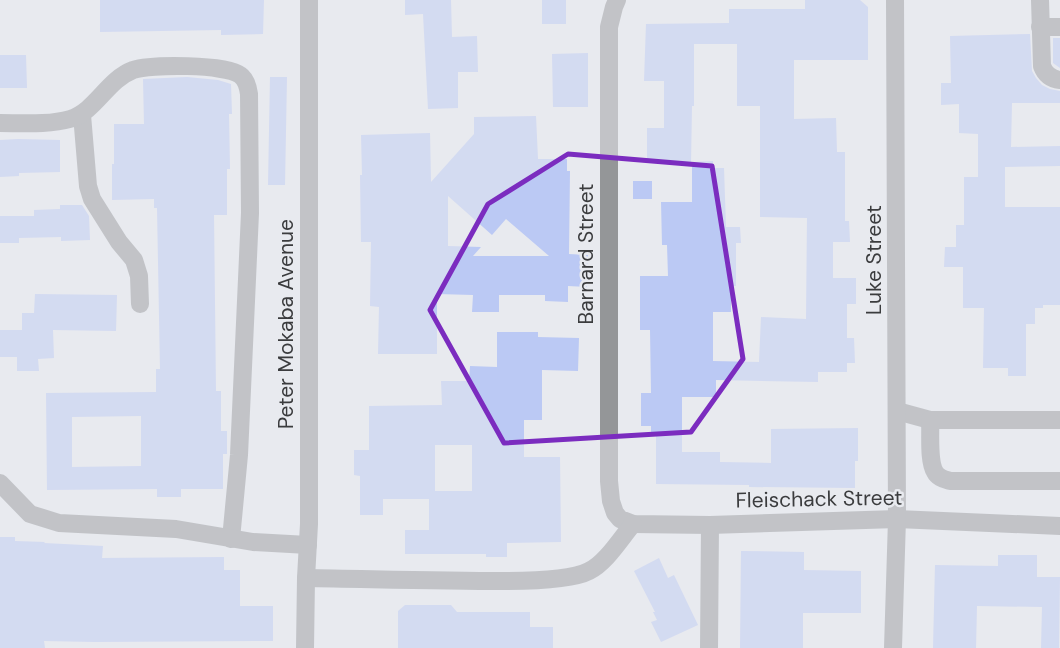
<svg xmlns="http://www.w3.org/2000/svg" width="1060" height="648" viewBox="0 0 1060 648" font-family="'DM Sans',sans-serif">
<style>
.building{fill:#bbc9f4;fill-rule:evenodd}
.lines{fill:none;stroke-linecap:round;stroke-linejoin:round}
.minor{stroke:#949698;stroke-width:18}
.marked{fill:none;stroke:#7b2cbf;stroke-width:5;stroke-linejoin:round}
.labels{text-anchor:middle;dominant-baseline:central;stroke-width:5;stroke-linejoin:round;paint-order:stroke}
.street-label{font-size:21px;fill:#3b3c3e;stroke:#e8eaef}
</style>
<rect width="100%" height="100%" fill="#e8eaef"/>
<g class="building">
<path d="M100 0H264L263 34 221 35V30L100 32Z"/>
<path d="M405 0H451L452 37 477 36 478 72H458V108L428 109 423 14 405 15Z"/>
<rect x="542" y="0" width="24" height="24"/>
<path d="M805 0H860L868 7V60H794V119L836 118 837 152H845V221H849L850 242H833V278H856V304H847V338H854L855 363H847V372H818V382L716 380V397H682V452H720V462L771 463V429L858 428V461H855V488L749 487V485L656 484V436H651V426H641V393H651L650 330H640V276H668L667 245H662L661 202H692V162L713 161V168H724L726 227H740L741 243H736V286H731V312H713V361L759 362 761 317 806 319 807 218 760 217V106H737V44H694V106H692L691 163H647V128H664V81H644L646 24 729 23V9H805Z"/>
<path d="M1030 34 1032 71 1036 78 1042 85 1050 89 1060 91V103H1012L1011 147 1060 146V166L1005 167V207H1060V305H1043V308H1035V324H1026V376H1008V368H983L984 308H963V267H944L945 247H956V225H964V177H978V134L959 133V104L941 105V83H951L950 36Z"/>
<path d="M1053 38H1060V68L1053 63Z"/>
<path d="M588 53V107H553L552 54Z"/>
<path d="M0 55H26L27 88H0Z"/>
<path d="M187 77 218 80 231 84 232 114H229L230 169H227V215H214L216 391H221V431H227V454H223V489H181V497H157V489L47 490 46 393 156 392V369H160L157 208H154V199L112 200V164H114V124H144L143 79ZM141 416V466L72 467V417Z"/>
<path d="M270 77H287L285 185H268Z"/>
<path d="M536 116 538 159H567V171H570L569 254 588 255 587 287 568 286V302L545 301V295H499V312H472L473 295 437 294V354H378L379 307 370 306 371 242H361L360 175H362L361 135 430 133 431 182 474 134V117ZM448 196 492 235 506 219 549 256H473L481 247 448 246Z"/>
<path d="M18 139 60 140V172L19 173V176L0 177V140Z"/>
<rect x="633" y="181" width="19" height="18"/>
<path d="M60 205H82L89 216 90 240 61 241V237L19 238V243H0V216H34V210L60 209Z"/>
<path d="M35 294 117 295 116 331 53 330 54 358 38 359 39 371H17V357H0V330H22V313H34Z"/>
<path d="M497 332H538V337L579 338 578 371 542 370V420H524V457H560L561 542 507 543V557H486V554H405V530H429V499H383V515H360V476L354 475V450H369V406L442 405 441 381H469L470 366 497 367ZM435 445H472V491H435Z"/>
<path d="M0 537H15V541L45 542 44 543 103 546 102 558 224 557V570H240V606H273V641L95 642 44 641 45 648H0Z"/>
<path d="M741 551 804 552V570L861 571V613H803V648H740Z"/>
<path d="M998 555H1037V577H1060L1059 648H1041L1042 607 977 606 976 648H933L935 565 998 566Z"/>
<path d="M659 558 668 578 674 575 698 625 661 642 651 622 657 620 653 612H655L634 571Z"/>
<path d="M405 605H451L457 612H530V627H553V648H398V611Z"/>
</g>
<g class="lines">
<g class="minor">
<path d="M617 0 614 7 609 27V481L611 501 615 513 620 519 633 524 710 525 897 519 1060 526"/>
<path d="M1040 0 1042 66C1045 74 1051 79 1060 80"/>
<path d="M1040 27H1060"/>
<path d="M82 115 88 186 92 199 119 242 134 260 139 276 140 304"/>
<path d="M0 123C21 123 50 125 70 119 96 111 107 80 133 70 150 64 226 64 240 75 246 79 248 87 249 94L250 213 239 455 231 539"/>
<path d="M897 411 930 420H1060"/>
<path d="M930 420C931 433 928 461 935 472 938 478 944 479 950 481H1060"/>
<path d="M0 483 30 514 59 523 176 529 253 542 308 545"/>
<path d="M306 578C372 579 438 581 504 581 525 581 572 580 589 571 606 563 621 538 633 524"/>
<path d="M305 648 306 578 309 524V0"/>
<path d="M709 648 710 525"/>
<path d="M893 648 897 519 895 0"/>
</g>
</g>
<path d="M0 0H1060V648H0ZM568 154 712 166 743 359 691 432 504 443 430 310 488 204Z" fill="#e8eaef" fill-opacity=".55" fill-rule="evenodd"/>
<path class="marked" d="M568 154 712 166 743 359 691 432 504 443 430 310 488 204Z"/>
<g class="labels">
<g class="street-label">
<text transform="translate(586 254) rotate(-90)">Barnard Street</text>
<text transform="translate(874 260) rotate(-90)">Luke Street</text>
<text transform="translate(286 324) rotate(-90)">Peter Mokaba Avenue</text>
<text transform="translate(819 499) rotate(-1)">Fleischack Street</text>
</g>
</g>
</svg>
